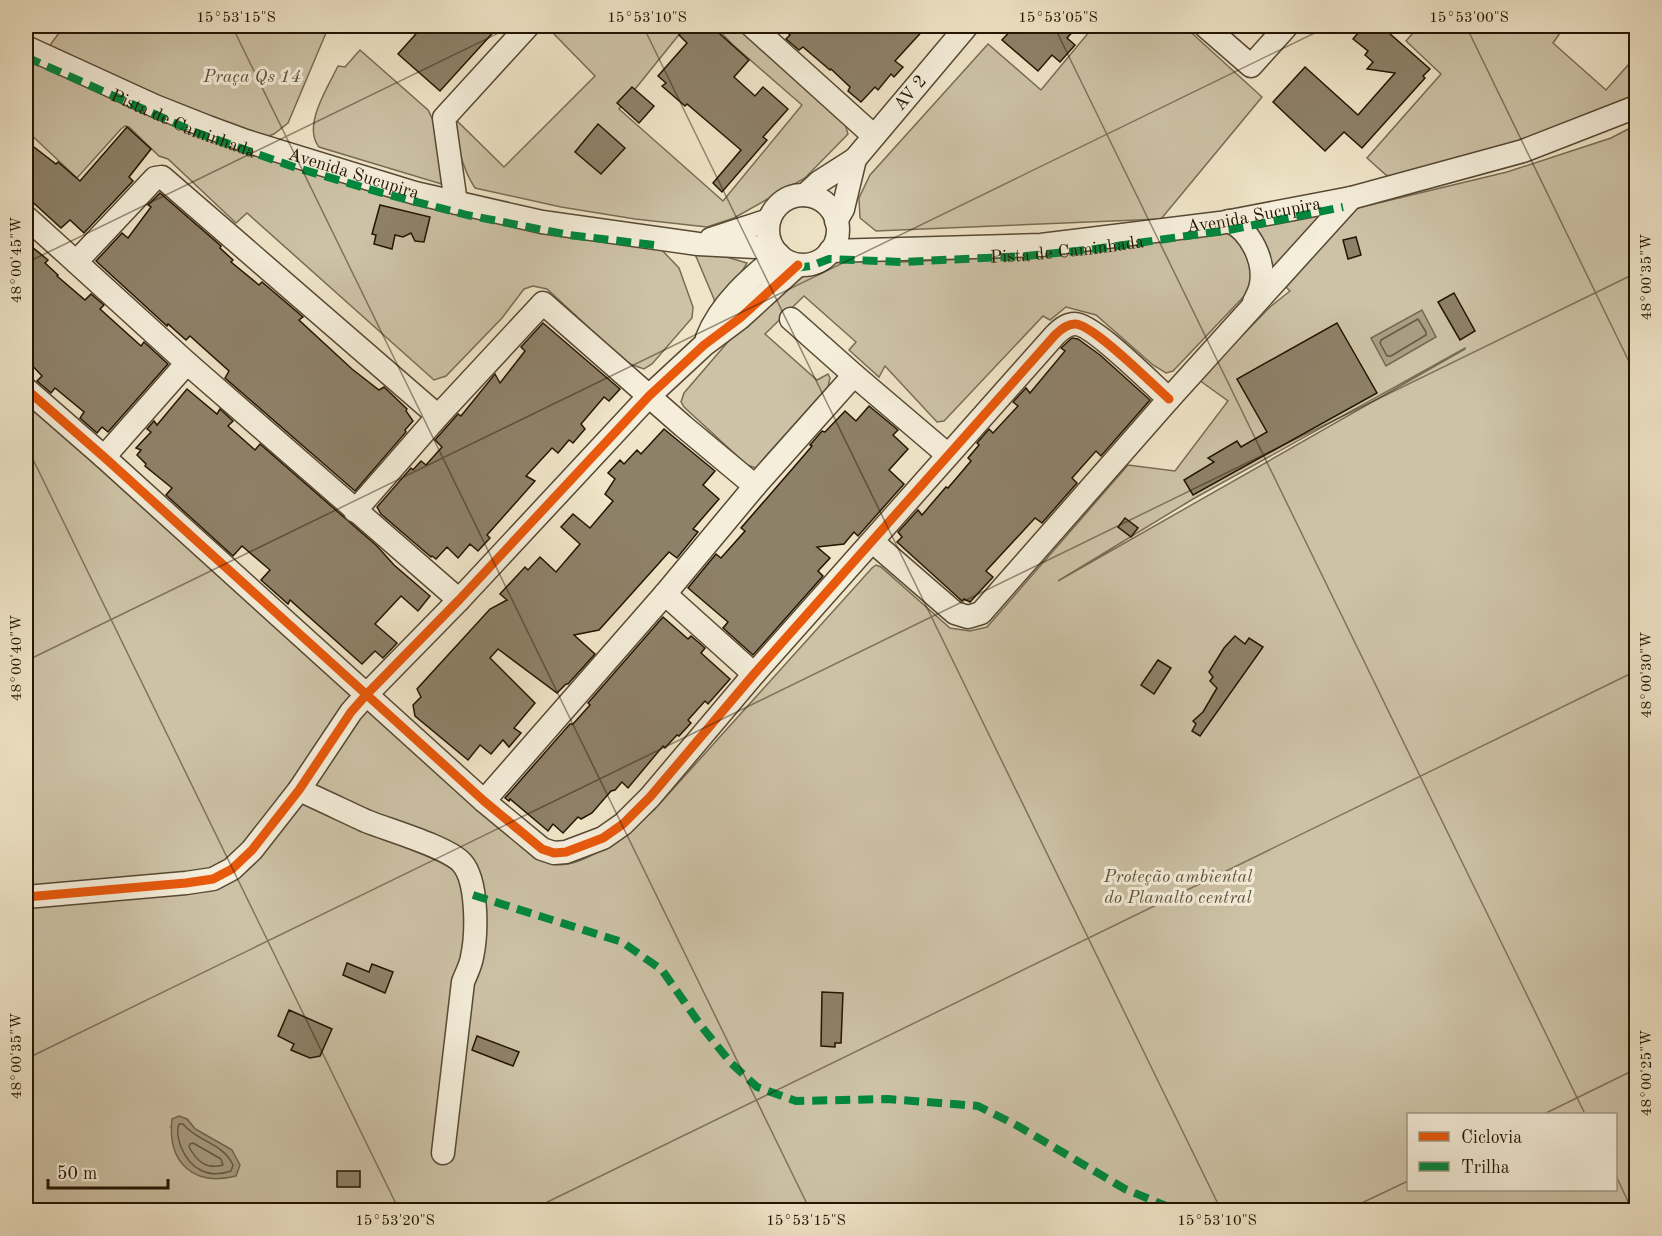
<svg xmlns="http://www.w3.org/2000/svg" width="1662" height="1236" viewBox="0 0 1662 1236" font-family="'Old Standard TT',serif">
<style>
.green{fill:#cdc2a6;stroke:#786c54;stroke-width:1.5;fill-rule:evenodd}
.water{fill:#aa9e85;stroke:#746751;stroke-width:1.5}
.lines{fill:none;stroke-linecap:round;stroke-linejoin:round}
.shore{stroke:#665a44;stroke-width:1.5}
.building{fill:#8e8169;stroke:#231502;stroke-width:1.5}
.minor-casing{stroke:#564934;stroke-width:25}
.minor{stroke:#f5eedb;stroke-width:22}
.quiet{stroke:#00873e;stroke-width:8;stroke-dasharray:15 8;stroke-linecap:butt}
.cycleway-casing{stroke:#f5eedb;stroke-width:13}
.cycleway{stroke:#e8590c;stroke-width:9}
.ticks{fill:none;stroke:#231502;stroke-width:1.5;stroke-opacity:0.45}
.labels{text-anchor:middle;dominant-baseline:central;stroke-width:6;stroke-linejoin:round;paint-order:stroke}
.park-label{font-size:18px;font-style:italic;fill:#5e523b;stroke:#f5eedb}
.street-label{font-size:18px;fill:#231502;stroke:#f5eedb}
.neatline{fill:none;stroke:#231502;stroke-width:2}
.ticks-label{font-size:15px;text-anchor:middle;fill:#231502}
</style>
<rect width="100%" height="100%" fill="#f0e5c8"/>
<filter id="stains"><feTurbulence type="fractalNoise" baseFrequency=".00333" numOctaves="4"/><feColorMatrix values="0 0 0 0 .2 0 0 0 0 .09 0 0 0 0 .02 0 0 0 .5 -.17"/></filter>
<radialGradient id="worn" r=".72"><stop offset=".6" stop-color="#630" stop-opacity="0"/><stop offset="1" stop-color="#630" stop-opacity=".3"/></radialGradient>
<g class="green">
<path d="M64 26H325L326 33 288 123 274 134 265 137 142 90 48 48Z"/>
<path d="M552 26H686L619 109 723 201 802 105 732 44 715 26H736L845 124 848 134 805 178 734 218 707 227 635 219 561 207 475 188C461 167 457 142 453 117L504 167 595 76 552 32Z"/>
<path d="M1094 26H1184L1262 97 1161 219 876 231 860 218 859 198 870 175 988 44 1041 90Z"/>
<path d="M1419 26H1565L1553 43 1606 90 1636 56V102L1402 180 1386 175 1367 158 1441 74 1406 41Z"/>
<path d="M360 50 428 110 434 122 448 186 319 147C302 126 328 87 338 66L345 67Z"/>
<path d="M26 51 256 150 658 246 679 268 693 307 692 318 652 364 644 369 627 363 547 289 533 286 524 289 502 318 446 376 434 380 247 213 236 223 168 159 159 156 129 127 125 126 121 129 77 178 26 130Z"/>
<path d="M1636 125V1210H26V402L372 715 529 852C535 855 542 861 549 863 579 874 633 829 654 810L872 568 876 565 881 567 950 628 970 631 987 627 1128 465 1175 471 1228 401 1199 380 1270 307 1290 291 1286 287 1353 209 1507 172 1611 138ZM1465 348V349L1058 581 1193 499ZM1408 1114H1616V1190H1408ZM187 1119 195 1129 232 1150 171 1127Z"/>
<path d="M1335 211 1268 278 1243 228Z"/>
<path d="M1223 231 1243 241 1255 277 1248 292 1173 371 1166 373 1153 365 1096 315 1066 307 1050 320 1043 316 944 421 937 422 885 366 879 377 849 350 856 342 804 296 765 334 817 380 828 374 830 378 828 387 756 468 747 465 684 407 681 402 684 393 739 329 798 271 829 259 902 262 1003 257Z"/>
<path d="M692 247 747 263 716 315 714 299Z"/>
</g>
<g class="water">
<path d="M1422 310 1436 337 1386 366 1371 338Z"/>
<path d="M179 1116 187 1119 195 1129 232 1150 240 1165 236 1176C193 1187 167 1162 172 1119Z"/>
</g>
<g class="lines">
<g class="shore">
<path d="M1418 319 1426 332V335L1391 356H1387L1380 343 1381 340Z"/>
<path d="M179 1124H183C199 1143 222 1142 233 1165L231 1171C208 1179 190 1169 181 1147 178 1139 176 1131 179 1124Z"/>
<path d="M193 1143 221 1159 223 1165C206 1170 197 1161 189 1147L190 1144Z"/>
</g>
</g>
<g class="building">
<path d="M423 26H499L440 91 398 54Z"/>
<path d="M687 26H711L749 60 734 77 755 96 763 87 788 109 763 137 767 140 722 192 713 183 741 150 687 104 685 106 662 86 666 83 658 76 687 43 679 35Z"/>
<path d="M780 26H927L895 61 903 67 894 77 891 74 878 90 875 87 861 102 848 91 850 87 831 69 830 70 803 47 799 50 786 39 790 35Z"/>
<path d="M1015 26H1078L1067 38 1075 45 1060 62 1052 55 1038 71 1002 40Z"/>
<path d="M1359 26H1381L1430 69 1423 76 1425 78 1362 148 1344 132 1325 151 1273 102 1305 67 1358 115 1395 73 1367 69 1373 62 1365 55 1368 51 1353 39 1359 32Z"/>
<path d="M632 87 654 106 639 123 617 103Z"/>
<path d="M598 124 625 148 601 174 575 152Z"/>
<path d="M127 127 151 149 129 177 133 181 84 233 70 220 61 228 26 196V141L56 164 58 162 80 181Z"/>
<path d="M160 193 221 246 220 248 233 260 231 262 259 285 262 282 303 317 299 320 352 369 379 390 384 387 407 409 406 411 413 421 405 430 406 432 355 491 225 378 229 371 190 336 186 340 168 324 167 326 96 261 122 233 128 238 151 207 148 205Z"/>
<path d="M380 205 430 217 424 242 415 241 411 233 403 237 395 235 392 249 374 244 376 235 372 234Z"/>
<path d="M1356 237 1361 255 1348 259 1343 240Z"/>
<path d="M26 242 48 260 45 263 58 275 57 276 85 300 91 294 104 305 100 309 141 346 144 342 168 364 108 432 102 427 97 433 80 418 84 412 55 388 51 393 37 381 42 376 26 359Z"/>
<path d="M1454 293 1475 331 1460 340 1438 302Z"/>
<path d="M543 323 620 389 609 401 604 397 581 424 585 429 573 443 569 440 558 453 552 448 526 476 535 481 487 535 490 538 478 551 470 544 458 558 447 547 436 559 432 556 431 557 381 514 377 507 411 468 413 470 421 461 426 465 442 447 435 440 458 414 461 416 495 374 500 383 525 351 521 347Z"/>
<path d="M1337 323 1377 393 1193 495 1184 480 1214 462 1208 458 1237 441 1241 447 1267 432 1237 379Z"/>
<path d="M1072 338 1078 339 1100 355 1150 400 1101 456 1096 451 1072 478 1077 483 1042 523 1035 518 986 571 993 577 970 602 964 599 962 601 897 542 902 537 898 532 918 510 922 515 946 487 948 488 971 461 968 458 979 445 977 443 989 429 993 433 1018 406 1013 402 1026 388 1030 393 1065 351 1061 348Z"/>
<path d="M187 389 217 414 220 409 233 421 228 426 255 450 260 444 377 546 394 565 430 596 418 611 401 596 375 624 397 643 383 658 375 651 362 664 290 600 288 604 261 580 270 570 242 546 233 556 166 495 172 488 145 466 146 464 137 455 141 450 136 448 151 432 147 429 154 421 157 425Z"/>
<path d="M869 406 898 430 893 435 908 449 889 470 904 484 858 536 854 532 844 544 817 547 830 558 818 571 823 576 753 655 723 628 728 622 688 588 716 554 721 558 745 531 741 528 800 460 812 446 810 445 822 431 825 432 845 411 856 421Z"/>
<path d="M664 429 715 471 703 485 719 499 693 529 698 532 677 558 669 552 599 630 574 635 595 654 568 684H566L557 693 498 649 490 658 535 703 514 728 521 733 509 747 503 740 491 754 480 745 468 760 415 716 413 705 421 697 417 689 490 609 507 600 500 594 525 567 528 570 540 557 556 572 580 544 561 527 573 514 590 528 613 501 605 494 615 479 608 473 620 460 624 464 637 450 641 454Z"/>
<path d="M1125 518 1138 528 1131 537 1118 527Z"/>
<path d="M663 617 688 639 691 636 705 648 701 653 730 679 708 704 705 701 688 720 691 723 679 736 677 735 665 748 663 746 628 788 622 782 615 790 611 791 592 813 581 819 578 817 563 833 553 824 548 831 510 799 509 801 505 798 570 724H573L590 705 588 703Z"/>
<path d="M1235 636 1245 644 1249 638 1263 647 1200 736 1192 731 1196 724 1193 721 1203 712 1217 688 1210 681 1213 677 1209 672 1224 648Z"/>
<path d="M1158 660 1171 668 1154 694 1141 685Z"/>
<path d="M347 963 369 972 372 964 393 972 385 993 343 975Z"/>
<path d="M822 992 843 993 841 1043H835V1047L821 1046Z"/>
<path d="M289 1010 332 1029 320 1056 310 1058 291 1050 294 1044 278 1036Z"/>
<path d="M477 1036 519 1052 513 1066 472 1050Z"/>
<rect x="337" y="1171" width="23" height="16"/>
</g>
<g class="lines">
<g class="minor-casing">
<g id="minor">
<path d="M752 26 874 136"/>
<path d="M1205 26 1251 66 1287 26"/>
<path id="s1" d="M26 47 155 106 208 127 246 141 415 193 542 222 698 244 773 248"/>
<path id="s2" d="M805 195 819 182 855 159 967 26"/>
<circle cx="803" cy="230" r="35"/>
<path d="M456 203 444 118 528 26"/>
<path d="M26 217 76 262 155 178 162 177 438 416 543 303 683 426 755 486"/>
<path d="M836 221 843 209 855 159"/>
<path d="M1229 221C1251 231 1265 261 1261 284 1260 291 1257 296 1254 302"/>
<path d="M711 239 769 220"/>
<path id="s3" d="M830 251 1041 245 1220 223 1351 198 1523 151 1636 107"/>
<path d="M76 262 187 363 459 600"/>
<path d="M791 319 854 375 948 455"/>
<path d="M707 338C720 304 751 277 779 255"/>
<path d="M26 389 104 457 484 801 542 849 554 853 566 852 603 838 623 824 650 797 754 674 1055 335C1061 329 1067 324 1075 324 1093 324 1153 385 1169 399"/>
<path d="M104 457 187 363"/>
<path d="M355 511 438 416"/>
<path d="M873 542 955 613 968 617 981 613 1169 399 1351 198"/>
<path d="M665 594 754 674"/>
<path d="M299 790C322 800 344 811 366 821 388 830 448 847 462 863 478 881 477 934 472 957 471 965 466 974 463 982L443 1153"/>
<path d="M484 801 665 594 755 486 854 375"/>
<path d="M26 897 186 883 213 879 232 869 252 850 299 790 351 712 366 695 459 600 649 396 704 345 740 318 798 265"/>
</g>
</g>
<use href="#minor" class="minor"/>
<g class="quiet">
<path id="s4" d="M26 57 195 132 294 167 382 193 467 215 569 235 662 246"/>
<path id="s5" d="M795 268 811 266 829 259 902 262 1026 256 1095 249 1229 230 1343 207"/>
<path d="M473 895 622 942 662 970 702 1027 731 1063 757 1087 796 1101 888 1099 978 1106 1018 1126 1125 1189 1176 1210"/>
</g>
<g class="cycleway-casing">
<g id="cycleway">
<path d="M26 389 104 457 484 801 542 849 554 853 566 852 603 838 623 824 650 797 754 674 1055 335C1061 329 1067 324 1075 324 1093 324 1153 385 1169 399"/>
<path d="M26 897 186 883 213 879 232 869 252 850 299 790 351 712 366 695 459 600 649 396 704 345 740 318 798 265"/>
</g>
</g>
<use href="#cycleway" class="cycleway"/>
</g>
<path class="ticks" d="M232 26 810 1210M643 26 1221 1210M1054 26 1585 1114M1466 26 1636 376M26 263 513 26M26 445 399 1210M26 661 1329 26M26 1059 1636 273M1544 1114 1636 1069M1616 1176 1632 1210M531 1210 1636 671M1347 1210 1408 1181"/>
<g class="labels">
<g class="park-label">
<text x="252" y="77">Praça Qs 14</text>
<text x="1178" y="877">Proteção ambiental<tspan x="1178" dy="21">do Planalto central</tspan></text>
</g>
<g class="street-label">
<text stroke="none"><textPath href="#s2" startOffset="148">AV 2</textPath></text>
<text stroke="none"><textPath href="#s4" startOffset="171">Pista de Caminhada</textPath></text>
<text stroke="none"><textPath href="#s1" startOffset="352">Avenida Sucupira</textPath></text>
<text stroke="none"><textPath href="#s3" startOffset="426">Avenida Sucupira</textPath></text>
<text stroke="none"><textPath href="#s5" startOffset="274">Pista de Caminhada</textPath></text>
</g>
</g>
<rect width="1662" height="1236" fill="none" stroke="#f0e5c8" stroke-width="66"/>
<rect x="1407" y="1113" width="210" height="78" fill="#f5eedb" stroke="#a19784" stroke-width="1.5"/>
<rect x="1419" y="1132" width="30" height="9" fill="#e8590c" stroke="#a19784" stroke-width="1.5"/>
<text x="1461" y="1143" font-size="18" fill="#231502">Ciclovia</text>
<rect x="1419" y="1162" width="30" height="9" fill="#00873e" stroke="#a19784" stroke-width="1.5"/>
<text x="1461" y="1173" font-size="18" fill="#231502">Trilha</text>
<path d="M48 1179v9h120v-9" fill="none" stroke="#231502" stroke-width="3"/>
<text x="57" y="1179" font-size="18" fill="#231502" stroke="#f5eedb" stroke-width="4.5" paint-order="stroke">50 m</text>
<rect x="33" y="33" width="1596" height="1170" class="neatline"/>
<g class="ticks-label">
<text x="236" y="22">15°53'15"S</text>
<text x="647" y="22">15°53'10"S</text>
<text x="1058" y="22">15°53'05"S</text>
<text x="1469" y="22">15°53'00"S</text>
<text transform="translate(16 260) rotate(-90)" y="5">48°00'45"W</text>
<text transform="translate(1646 277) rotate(-90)" y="5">48°00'35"W</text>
<text transform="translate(16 658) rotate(-90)" y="5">48°00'40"W</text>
<text transform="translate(1646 675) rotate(-90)" y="5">48°00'30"W</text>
<text transform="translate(16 1056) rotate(-90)" y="5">48°00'35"W</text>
<text transform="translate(1646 1073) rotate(-90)" y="5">48°00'25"W</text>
<text x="395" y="1225">15°53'20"S</text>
<text x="806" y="1225">15°53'15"S</text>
<text x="1217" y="1225">15°53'10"S</text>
</g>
<rect width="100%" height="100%" filter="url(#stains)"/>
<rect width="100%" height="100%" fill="url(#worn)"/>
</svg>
